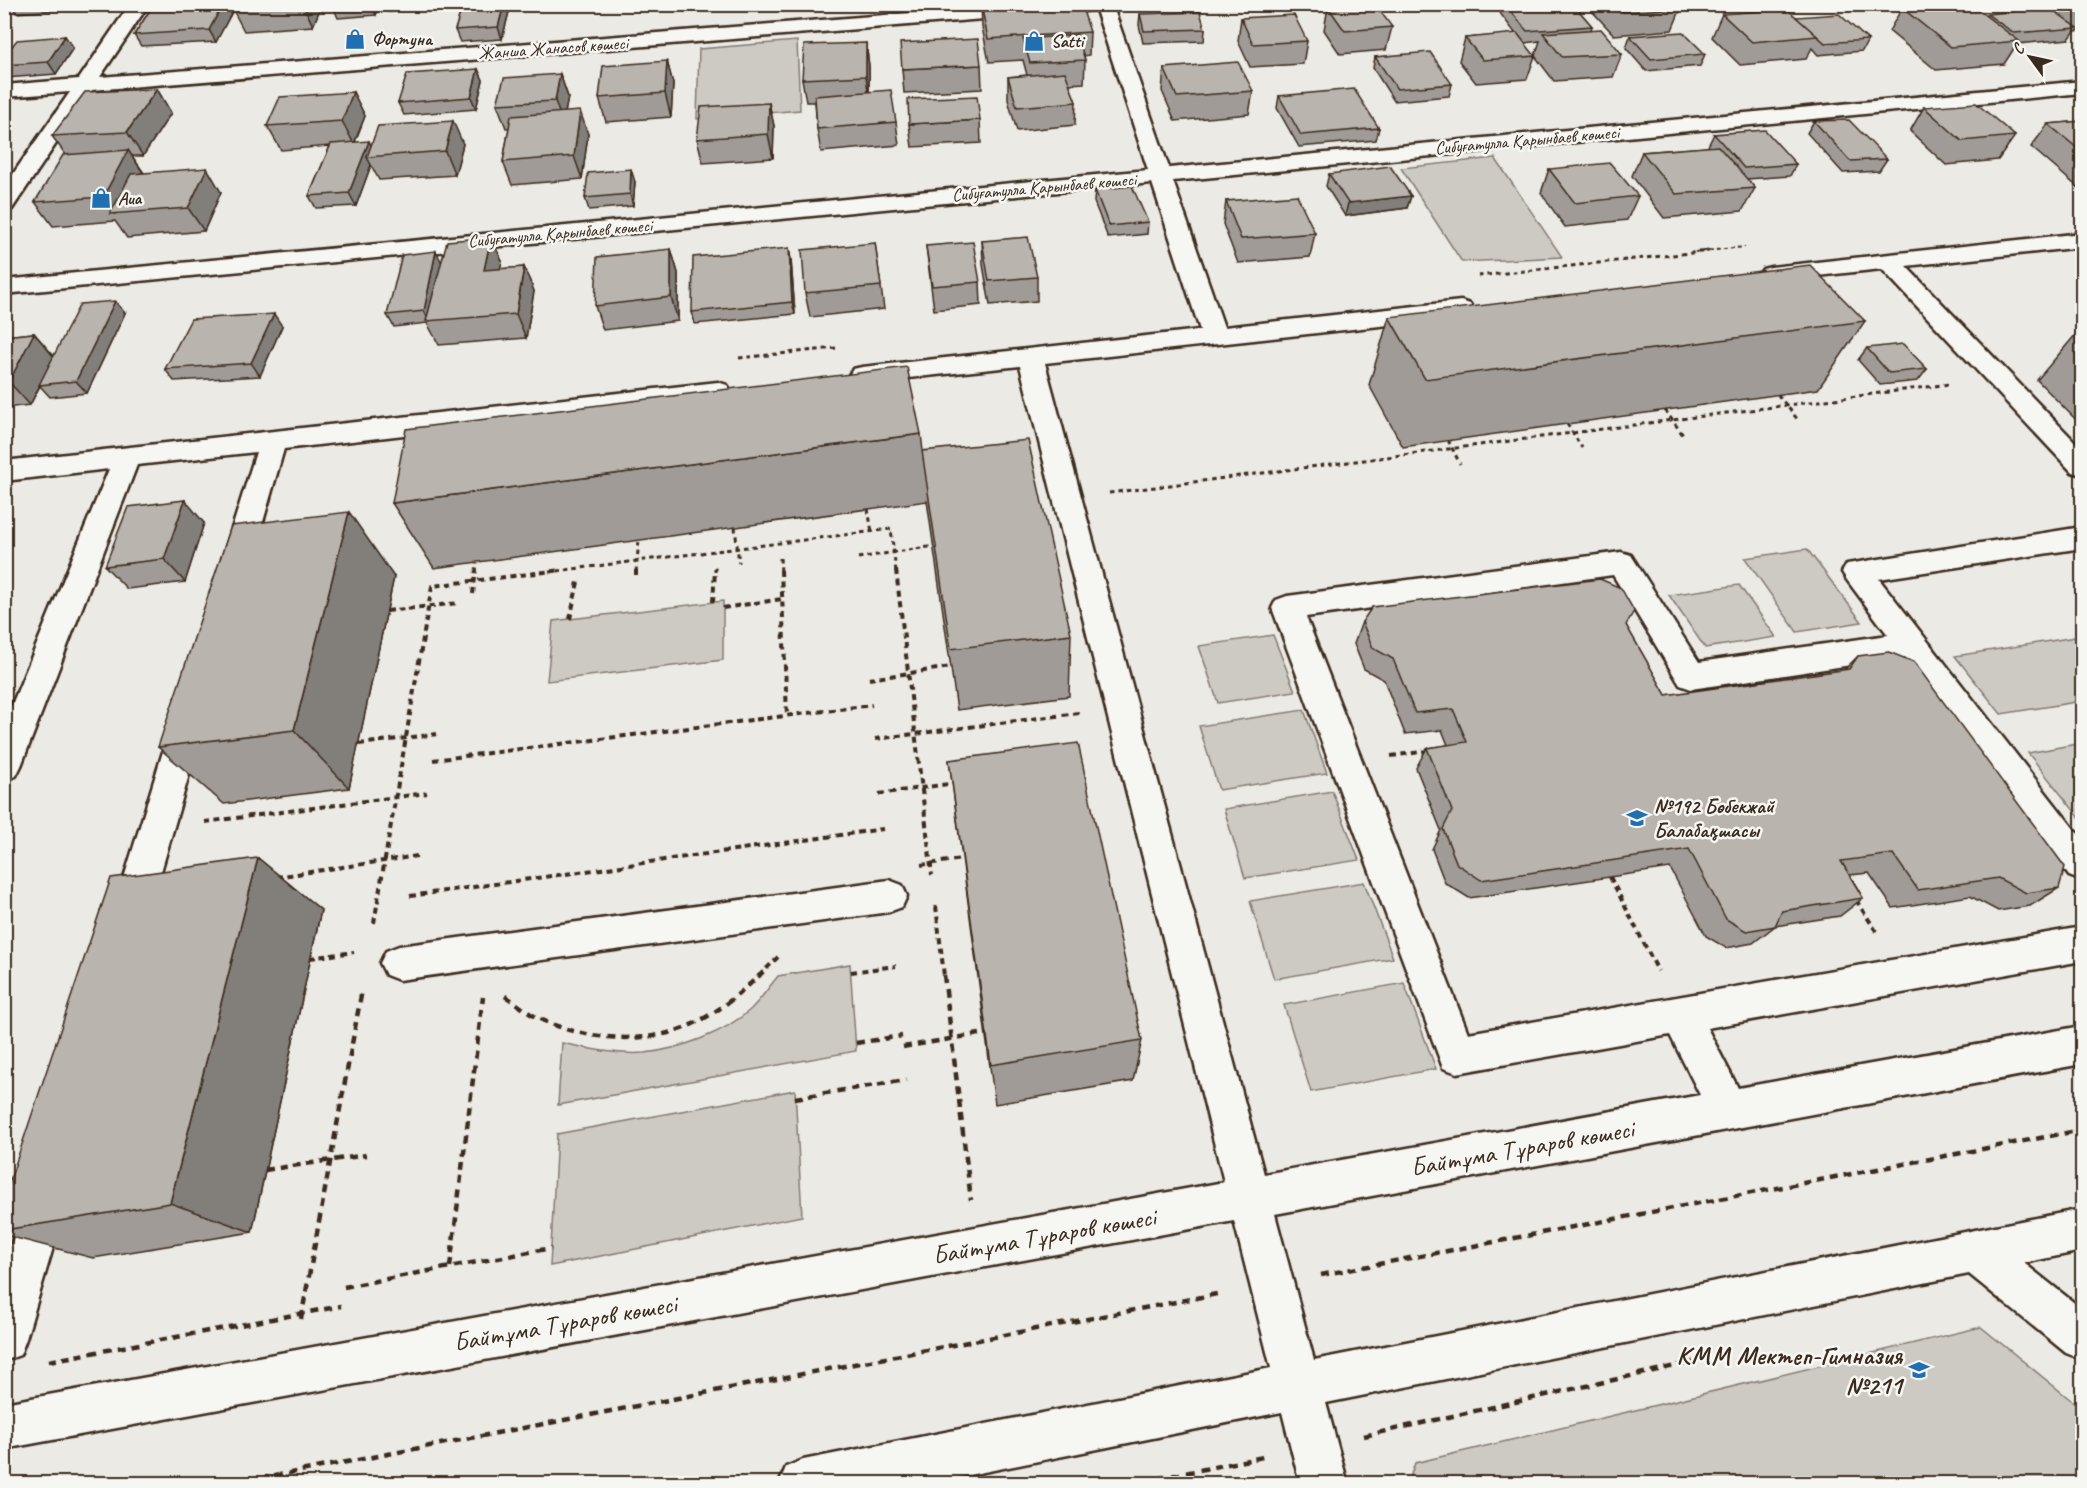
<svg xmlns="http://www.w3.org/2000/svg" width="2087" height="1488" viewBox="0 0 2087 1488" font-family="Caveat,sans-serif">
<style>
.green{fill:#cdcac4;stroke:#847a71;stroke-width:1.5}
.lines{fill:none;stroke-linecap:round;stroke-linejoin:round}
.minor-casing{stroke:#3b2a1e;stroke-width:5}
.path-far3{stroke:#3b2a1e;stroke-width:2;stroke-dasharray:4 3;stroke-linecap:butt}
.path-far2{stroke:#3b2a1e;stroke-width:3;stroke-dasharray:4.5 4;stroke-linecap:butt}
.path-far1{stroke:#3b2a1e;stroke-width:4;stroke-dasharray:6 4.5;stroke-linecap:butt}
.path{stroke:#3b2a1e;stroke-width:4.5;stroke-dasharray:8 6;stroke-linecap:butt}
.minor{fill:#f6f6f2;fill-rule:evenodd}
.wall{fill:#a09b96;stroke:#3b2a1e;stroke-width:1.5;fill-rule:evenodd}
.shaded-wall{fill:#827e7a;stroke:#3b2a1e;stroke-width:1.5}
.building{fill:#bab4ae;stroke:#3b2a1e;stroke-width:1.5}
.labels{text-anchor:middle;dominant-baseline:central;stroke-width:5;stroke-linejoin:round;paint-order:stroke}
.far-poi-label{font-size:18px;font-weight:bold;fill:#3b2a1e;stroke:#f6f6f2;text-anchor:start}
.far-street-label{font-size:18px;fill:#3b2a1e;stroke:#f6f6f2}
.poi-label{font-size:21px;font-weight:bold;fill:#3b2a1e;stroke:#f6f6f2;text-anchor:start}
.near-street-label{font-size:26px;fill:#3b2a1e;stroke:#f6f6f2}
.near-poi-label{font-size:26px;font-weight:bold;fill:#3b2a1e;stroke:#f6f6f2;text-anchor:end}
</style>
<rect width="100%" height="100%" fill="#ebeae5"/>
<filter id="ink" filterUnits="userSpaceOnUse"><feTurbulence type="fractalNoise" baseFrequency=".0167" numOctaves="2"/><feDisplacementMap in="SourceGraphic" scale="12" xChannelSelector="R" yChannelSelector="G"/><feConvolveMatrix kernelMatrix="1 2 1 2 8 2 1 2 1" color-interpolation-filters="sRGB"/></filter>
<g filter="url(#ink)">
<g class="green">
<path d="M797 41 800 110 697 119 699 49Z"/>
<path d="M1495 158 1562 257 1462 262 1401 168Z"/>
<path d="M1807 549 1862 622 1797 632 1745 558Z"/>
<path d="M1739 585 1776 637 1705 648 1669 595Z"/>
<path d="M723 601V660L547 681 553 621Z"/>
<path d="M1273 635 1295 691 1218 703 1199 646Z"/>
<path d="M2082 636V701L2001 714 1955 656Z"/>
<path d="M1304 710 1327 773 1219 790 1199 726Z"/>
<path d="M2082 743V817H2079L2028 753Z"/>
<path d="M1332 791 1359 860 1245 878 1224 809Z"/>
<path d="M1364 882 1393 958 1274 979 1250 901Z"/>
<path d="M850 964 856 1051 558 1105 562 1043C589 1049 617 1055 645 1053 680 1049 725 1033 751 1009 761 999 769 987 778 976Z"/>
<path d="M1404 983 1436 1069 1311 1092 1284 1005Z"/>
<path d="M795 1090 802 1216 550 1266 557 1134Z"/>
<path d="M1981 1327 2082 1409V1483H1408L1415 1463Z"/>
</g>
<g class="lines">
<g class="minor-casing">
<g id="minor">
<path d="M130 4H149L100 77 1025 4H1112L1169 168 2082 81V93L1173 181 1224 327 1461 301 1470 304 1473 309 1470 314 1461 317 1045 363 1264 1174 1700 1095 1670 1035 1457 1073 1443 1068 1272 608 1276 600 1287 596 1621 552 1631 555 1699 662 1888 635 1847 580 1842 572 1847 564 2082 527V548L1879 579 2082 839V881L2069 876 1905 657 1691 689 1680 685 1613 575 1306 617 1468 1033 2082 927V961L1707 1028 1738 1088 2082 1026V1064L1275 1214 1314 1360 2082 1209V1251L2024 1263 2082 1309V1359L2066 1353 1969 1274 1326 1403 1348 1484H1300L1282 1412 924 1484H779L786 1467 803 1460 1271 1368 1234 1221 4 1449V1403L1224 1182 1020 366 862 383 853 381 849 375 853 369 862 367 1200 330 1152 183 4 294V280L1148 170 1096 10 92 90 12 209 4 211V187L70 92 4 97V85L79 79Z"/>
<path d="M2082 233V247L1906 266 2082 449V475L2072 472 1882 269 1771 281 1763 279 1759 274 1763 269 1771 267Z"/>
<path d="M718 382 727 385 731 391 727 397 284 449 250 567 245 575 235 578 225 575 220 567 256 452 137 465 21 766 16 776 4 780V724L109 469 4 481V461Z"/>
<path d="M189 706 200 710 205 719 148 917 143 929 130 934 117 929 112 917 173 719 178 710Z"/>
<path d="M889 880 902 885 907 896 902 907 889 912 399 980 386 975 380 963 386 951 399 946Z"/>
<path d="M46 1179 61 1185 67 1200 26 1339 20 1355 4 1361V1266L31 1185Z"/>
</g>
</g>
<path class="path-far3" d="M1695 252 1745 247"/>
<g class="path-far2">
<path d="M1478 276 1709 251"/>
<path d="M739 358 836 348"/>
<path d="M1778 395 1798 420"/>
<path d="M1665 410 1683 435"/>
<path d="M1567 424 1582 448"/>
<path d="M1448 440 1460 464"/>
<path d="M1109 493 1950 384"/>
<path d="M868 509 872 532"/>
<path d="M735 527 739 563"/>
<path d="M780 558 781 572"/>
<path d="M858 558 934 546"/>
<path d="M476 572 477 563"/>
<path d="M549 572 891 529 896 572"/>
<path d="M636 572 639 540"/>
<path d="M715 572V565"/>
</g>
<g class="path-far1">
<path d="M781 570 787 715"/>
<path d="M896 570 932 875"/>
<path d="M636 575V570"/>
<path d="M473 594 476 570"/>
<path d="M713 602 715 570"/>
<path d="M723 608 782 599"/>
<path d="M387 611 459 603"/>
<path d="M570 619 578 582"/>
<path d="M869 679 951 667"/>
<path d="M875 739 1079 713"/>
<path d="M359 744 437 734"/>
<path d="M1391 756 1428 751"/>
<path d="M433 760 872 705"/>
<path d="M879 794 955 783"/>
<path d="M205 822 427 793"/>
<path d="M921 865 962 859"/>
<path d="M276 877 417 856"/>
<path d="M1610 877 1658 971"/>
<path d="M410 896 883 829"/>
<path d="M1856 900 1878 934"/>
<path d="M936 906 944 976"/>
<path d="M374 923 432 586 561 570"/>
<path d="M310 958 354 952"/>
<path d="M851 972 896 966"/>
<path d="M759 976 778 957"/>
</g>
<g class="path">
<path d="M944 975 971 1200"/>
<path d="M505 996C517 1003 527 1013 540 1019 584 1040 648 1046 693 1024 719 1012 740 993 760 975"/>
<path d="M856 1043 902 1036"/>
<path d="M903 1047 985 1033"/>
<path d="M795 1098 906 1080"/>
<path d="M265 1170 366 1155"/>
<path d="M450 1267 483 997"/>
<path d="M1321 1275 2082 1130"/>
<path d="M344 1287 551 1248"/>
<path d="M301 1319 362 990"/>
<path d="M49 1361 341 1306"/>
<path d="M1364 1436 1693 1362"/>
<path d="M233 1484 1222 1293"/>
<path d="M1131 1484 1263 1457"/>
</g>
<use href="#minor" class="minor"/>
</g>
<g class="wall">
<path d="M11 4H74L72 9 16 13Z"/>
<path d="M154 4H322L313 26 244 31 233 10 216 42 141 46 134 35Z"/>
<path d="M332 4H380L376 15 338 18Z"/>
<path d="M385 4H446L445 8 388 12Z"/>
<path d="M463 4H508L510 8 502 39 460 42 455 30Z"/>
<path d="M981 4 1090 32 1089 55 1084 56 1085 60 1084 83 1069 84 1076 102 1075 125 1017 131 1008 100V77L1027 75 1023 60 989 62 982 27Z"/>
<path d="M1493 4H1573L1592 26 1591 30 1622 54 1613 77 1554 81 1535 56 1527 79 1476 83 1459 61 1465 38 1516 34ZM1540 41 1535 56 1524 43Z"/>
<path d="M1594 4H1678L1681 8 1672 30 1614 35 1592 11Z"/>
<path d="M1687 4H1711L1688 6Z"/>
<path d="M2045 4H2082V30L2075 31 2069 39 2017 44 2004 64 1936 70 1889 31 1902 8 1986 16 1987 14 2043 9Z"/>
<path d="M1328 7 1392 27 1386 50 1340 54 1324 30Z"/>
<path d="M1140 14 1205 29 1204 41 1143 43 1139 25Z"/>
<path d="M1722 14 1796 17 1868 40 1862 51 1818 55 1812 48 1806 59 1740 65 1712 37Z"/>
<path d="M1241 18 1307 41 1303 64 1250 67 1238 41Z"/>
<path d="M65 36 73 48 56 74 6 78 4 76V56Z"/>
<path d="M1630 36 1705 54 1700 66 1646 71 1626 48Z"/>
<path d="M866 43 869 66V92L896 122 899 145 821 152 817 129 815 102H806L802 79Z"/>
<path d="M1375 57 1452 84 1449 96 1394 101 1373 68Z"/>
<path d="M667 61 673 84 671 117 606 122 599 98Z"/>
<path d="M981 65 982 89 904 93 902 69Z"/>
<path d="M1164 68 1253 91 1249 114 1175 121 1162 91Z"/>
<path d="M478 69 483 80 476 109 404 115 398 103Z"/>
<path d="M560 74 568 97 565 112 588 134 582 179 512 185 503 162 509 128H506L497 104Z"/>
<path d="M157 89 171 113 143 156H132L144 173 221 192 204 231 127 238 115 221 53 226 35 202 66 155 52 136Z"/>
<path d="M353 92 365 116 355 142 371 145 463 144 455 175 379 180 371 165 356 206 316 208 309 196 330 146 281 150 267 126Z"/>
<path d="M1279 96 1379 128 1376 140 1299 147 1277 108Z"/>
<path d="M769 103 774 126 773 158 703 163 697 139Z"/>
<path d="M1924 107 2015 136 1998 160 1946 165 1910 131Z"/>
<path d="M980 120 981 143 912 147 909 124Z"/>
<path d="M1814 121 1887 159 1879 171 1843 173 1807 133Z"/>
<path d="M2082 121V188L2080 189 2031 147 2048 124Z"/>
<path d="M1714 134 1796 164 1790 176 1747 179 1755 188 1742 211 1664 218 1632 176 1642 152 1709 147 1708 146Z"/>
<path d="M1549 169 1638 196 1627 220 1565 227 1541 193Z"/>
<path d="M1329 174 1411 196 1407 208 1345 216 1326 186Z"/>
<path d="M635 182 633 206 589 210 585 198Z"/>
<path d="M1095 190 1148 222 1147 234 1108 238 1094 202Z"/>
<path d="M1226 201 1315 233 1310 257 1238 263 1223 224Z"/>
<path d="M982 241 1037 277V301L990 305 983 265Z"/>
<path d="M875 243 884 309 810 317 805 293Z"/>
<path d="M926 246 980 282 981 305 934 310Z"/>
<path d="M789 248 791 260 795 314 695 324 692 312Z"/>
<path d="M671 249 678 273V321L603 330 595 306Z"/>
<path d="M442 261H502L500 269 524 267 534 291 526 338 439 345 427 323 394 327 387 315Z"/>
<path d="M125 313 87 393 50 397 40 386 30 405 4 408V336L34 333 54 356Z"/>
<path d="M1389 317 1865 321 1818 389 1403 447 1369 385Z"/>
<path d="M282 326 260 376 174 381 165 369Z"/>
<path d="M2082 327V426L2037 380Z"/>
<path d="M1867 348 1927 369 1918 381 1880 385 1858 360Z"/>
<path d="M921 434 923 451 1071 634 1069 696 957 710 927 501 434 568 392 503Z"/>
<path d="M204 523 185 582 127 589 105 566Z"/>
<path d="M394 577 349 788 224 804 158 747Z"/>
<path d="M1362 622 1626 625 1666 695 1844 670 1858 656 2059 888 2030 906 1998 911 1970 896 1893 908 1869 873 1850 875 1863 898 1840 916 1775 926 1753 943 1726 948 1706 936 1670 868 1469 898 1445 883 1432 849 1441 830 1416 768 1427 748 1448 745 1442 730 1405 734 1384 680 1364 669 1354 644Z"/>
<path d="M949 760 1142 1040 1133 1081 995 1104Z"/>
<path d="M258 858 321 910 252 1232 93 1258 4 1235V1198Z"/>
</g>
<g class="shaded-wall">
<path d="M223 4H236L232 8 233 10 216 42 209 30Z"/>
<path d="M303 4H322L313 26Z"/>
<path d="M371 4H380L376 15Z"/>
<path d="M504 4H508L510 8 502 39 498 27Z"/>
<path d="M65 36 73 48 56 74 48 62Z"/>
<path d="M866 43 869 66V99L866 76Z"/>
<path d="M667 61 673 84 671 117 665 93Z"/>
<path d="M478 69 483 80 476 109 471 97Z"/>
<path d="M560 74 568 97 563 124 555 101Z"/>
<path d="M157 89 171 113 143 156 127 132Z"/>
<path d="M353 92 365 116 354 144 342 121Z"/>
<path d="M769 103 774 126 773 158 768 134Z"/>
<path d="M580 111 588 134 582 179 574 156Z"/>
<path d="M453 121 463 144 455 175 445 151Z"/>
<path d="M369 141 375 153 367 157 371 165 356 206 349 193Z"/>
<path d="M128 150 144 174 115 214 103 197Z"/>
<path d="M207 168 221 192 204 231 188 208Z"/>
<path d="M631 169 635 182 633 206 630 194Z"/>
<path d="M1411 196 1407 208 1345 216 1348 203Z"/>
<path d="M491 237 502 261 495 294 484 270Z"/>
<path d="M789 248 791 260 795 314 792 302Z"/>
<path d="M671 249 678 273V321L671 297Z"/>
<path d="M436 251 442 263 429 321 424 311Z"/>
<path d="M524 267 534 291 526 338 516 314Z"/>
<path d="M115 301 125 313 87 393 76 381Z"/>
<path d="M274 314 282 326 260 376 251 363Z"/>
<path d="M34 333 54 357 30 405 9 382Z"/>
<path d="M185 500 204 523 185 582 164 559Z"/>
<path d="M349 512 394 577 349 788 294 730Z"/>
<path d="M258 858 321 910 252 1232 170 1203Z"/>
</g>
<g class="building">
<path d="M154 4H223L209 30 134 35Z"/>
<path d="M234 4H280L232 8Z"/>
<path d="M463 4H504L498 27 455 30Z"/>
<path d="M981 4H1081L1090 32 988 39Z"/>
<path d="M1355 4H1375L1392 27 1345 31 1328 7Z"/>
<path d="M1505 4H1573L1592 26 1527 31Z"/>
<path d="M1616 4H1678L1681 8 1623 12Z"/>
<path d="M1946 4H1970L2019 41 1951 47 1902 8Z"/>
<path d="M2050 8 2078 28 2014 33 1987 14Z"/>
<path d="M1787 9 1818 36 1752 42 1722 14Z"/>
<path d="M1200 12 1205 29 1144 31 1140 14Z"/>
<path d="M1839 14 1868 40 1825 43 1796 17Z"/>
<path d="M1294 15 1307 41 1253 44 1241 18Z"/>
<path d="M1601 29 1622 54 1562 57 1543 33Z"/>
<path d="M1683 32 1705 54 1651 59 1630 36Z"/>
<path d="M1517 33 1535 56 1483 60 1465 38Z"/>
<path d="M1077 35 1085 60 1030 63 1023 39Z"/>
<path d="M65 36 48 62 4 65V56L17 40Z"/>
<path d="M978 39 981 65 902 69 900 43Z"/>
<path d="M866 43V76L802 79 804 45Z"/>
<path d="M1430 52 1452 84 1397 89 1375 57Z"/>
<path d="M667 61 665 93 599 98 603 66Z"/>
<path d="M1238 62 1253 91 1177 97 1164 68Z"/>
<path d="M478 69 471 97 398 103 407 74Z"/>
<path d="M1065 72 1076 102 1017 107 1008 77Z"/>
<path d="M560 74 555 101 497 104 504 78Z"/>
<path d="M157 89 127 132 52 136 85 92Z"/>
<path d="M1354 89 1379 128 1301 135 1279 96Z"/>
<path d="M891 90 896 122 817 129 815 96Z"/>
<path d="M353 92 342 121 267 126 280 97Z"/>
<path d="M977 96 980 120 909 124 908 99Z"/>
<path d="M769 103 768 134 697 139 701 107Z"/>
<path d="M1976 103 2015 136 1962 141 1924 107Z"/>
<path d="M580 111 574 156 503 162 511 116Z"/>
<path d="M1849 120 1887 159 1850 161 1814 121Z"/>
<path d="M453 121 445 151 367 157 378 126Z"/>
<path d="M2082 121V152L2048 124Z"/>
<path d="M1765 130 1796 164 1744 168 1714 134Z"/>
<path d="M369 141 349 193 309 196 331 144Z"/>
<path d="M1718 146 1755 188 1676 194 1642 152Z"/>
<path d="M128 150 103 197 35 202 63 155Z"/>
<path d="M1610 163 1638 196 1575 203 1549 169Z"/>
<path d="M1390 166 1411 196 1348 203 1329 174Z"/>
<path d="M207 168 188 208 110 214 131 174Z"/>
<path d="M631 169 630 194 585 198 588 173Z"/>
<path d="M1132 186 1148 222 1109 226 1095 190Z"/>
<path d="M1297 195 1315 233 1241 239 1226 201Z"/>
<path d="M491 237 484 270 524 267 516 314 426 321 447 241Z"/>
<path d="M1028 237 1037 277 989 281 982 241Z"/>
<path d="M973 242 980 282 932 286 926 246Z"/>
<path d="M875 243 881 286 805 293 802 250Z"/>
<path d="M789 248 792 302 692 312 693 257Z"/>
<path d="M671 249V297L595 306 597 257Z"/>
<path d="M436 251 424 311 387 315 402 255Z"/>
<path d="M1810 265 1865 321 1425 379 1389 317Z"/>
<path d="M115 301 76 381 39 385 80 304Z"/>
<path d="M274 314 251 363 165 369 191 319Z"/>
<path d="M34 333 9 382H4V336Z"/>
<path d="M1903 344 1927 369 1889 373 1867 348Z"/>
<path d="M907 367 921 434 392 503 406 429Z"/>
<path d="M1028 440 1071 634 951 649 922 451Z"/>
<path d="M185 500 164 559 105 566 128 507Z"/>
<path d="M349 512 294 730 158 747 231 526Z"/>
<path d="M1600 579 1621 588 1634 611 1626 625 1666 695 1849 669 1858 656 1889 652 1914 662 2065 867 2059 888 2026 893 1998 878 1918 890 1893 854 1841 861 1863 898 1782 911 1775 926 1746 931 1726 919 1689 849 1481 880 1457 864 1443 829 1452 811 1427 748 1467 742 1453 709 1415 713 1393 659 1373 648 1362 622 1372 607Z"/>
<path d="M1078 743 1142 1040 991 1065 949 760Z"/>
<path d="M258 858 170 1203 4 1230V1198L111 878Z"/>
</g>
</g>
<defs>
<g id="shop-bare" transform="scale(1.62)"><path d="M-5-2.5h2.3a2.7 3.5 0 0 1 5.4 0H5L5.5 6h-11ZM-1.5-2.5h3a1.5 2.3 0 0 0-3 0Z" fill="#1f6fb2" stroke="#f6f6f2" stroke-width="2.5" paint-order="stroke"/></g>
<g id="school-bare" transform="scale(1.62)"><path d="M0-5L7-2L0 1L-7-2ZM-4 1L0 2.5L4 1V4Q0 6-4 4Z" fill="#1f6fb2" stroke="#f6f6f2" stroke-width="2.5" paint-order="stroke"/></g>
</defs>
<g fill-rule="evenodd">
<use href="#shop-bare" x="355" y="39"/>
<use href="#shop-bare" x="1034" y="41"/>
<use href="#shop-bare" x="101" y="198"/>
<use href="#school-bare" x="1637" y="818"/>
<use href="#school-bare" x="1919" y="1370"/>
</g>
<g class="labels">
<g class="far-poi-label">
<text x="372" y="39">Фортуна</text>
<text x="1051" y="41">Satti</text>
<text x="118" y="198">Aua</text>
</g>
<g class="far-street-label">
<text transform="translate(553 48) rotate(-4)">Жанша Жанасов көшесі</text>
<text transform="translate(1527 140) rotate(-5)">Сибуғатулла Қарынбаев көшесі</text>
<text transform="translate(1044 187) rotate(-5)">Сибуғатулла Қарынбаев көшесі</text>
<text transform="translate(560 233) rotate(-5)">Сибуғатулла Қарынбаев көшесі</text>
</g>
<g class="poi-label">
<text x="1654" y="806">№192 Бөбекжай<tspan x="1654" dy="24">Балабақшасы</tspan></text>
</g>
<g class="near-street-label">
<text transform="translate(1522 1148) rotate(-10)">Байтұма Тұраров көшесі</text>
<text transform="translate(1044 1236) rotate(-10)">Байтұма Тұраров көшесі</text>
<text transform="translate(565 1323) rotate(-10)">Байтұма Тұраров көшесі</text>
</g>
<g class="near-poi-label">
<text x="1902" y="1355">КММ Мектеп-Гимназия<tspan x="1902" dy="30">№211</tspan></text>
</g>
</g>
<rect width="2087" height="1488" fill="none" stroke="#f6f6f2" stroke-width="24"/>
<rect x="12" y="12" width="2063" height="1464" fill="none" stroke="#3b2a1e" stroke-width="2" filter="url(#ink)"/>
<g transform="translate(2030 57) rotate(303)" stroke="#f6f6f2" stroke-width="4.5" paint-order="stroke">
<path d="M0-4.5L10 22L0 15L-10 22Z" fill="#3b2a1e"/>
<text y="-9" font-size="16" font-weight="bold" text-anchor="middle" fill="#3b2a1e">С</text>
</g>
</svg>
